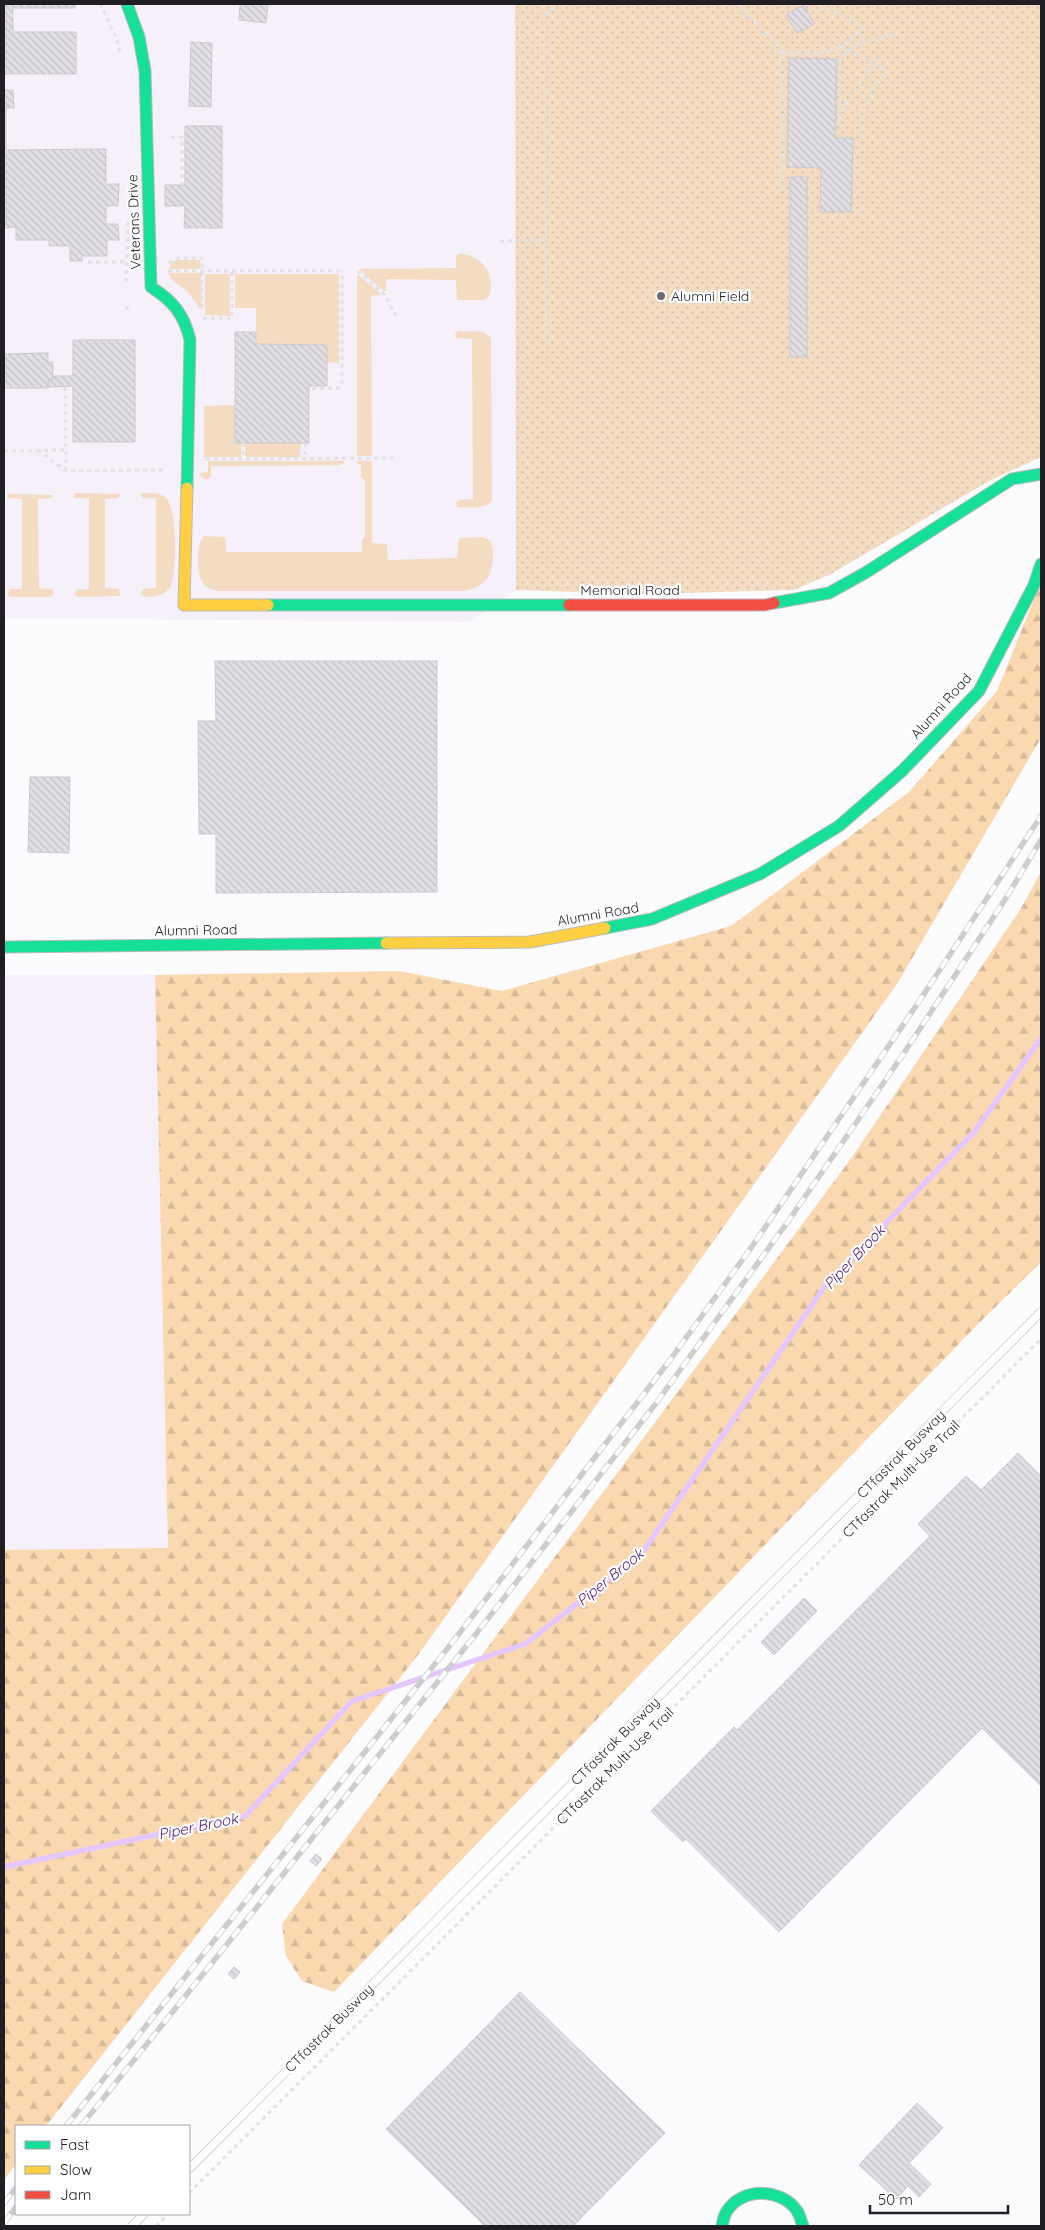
<svg xmlns="http://www.w3.org/2000/svg" width="1045" height="2230" viewBox="0 0 1045 2230" font-family="Quicksand,sans-serif">
<style>
.built{fill:#f5f0fa}
.green{fill:#f3dcc1}
.forest{fill:url(#forest-firs)}
.park{fill:url(#park-dots)}
.lines{fill:none;stroke-linecap:round;stroke-linejoin:round}
.stream{stroke:#e5c7ff;stroke-width:5.5}
.building{fill:url(#building-back-hatch);stroke:#cbc9cd}
.lane-casing{stroke:#bbbabd;stroke-width:9}
.fast-casing{stroke:#bbbabd;stroke-width:13}
.slow-casing{stroke:#bbbabd;stroke-width:13}
.jam-casing{stroke:#bbbabd;stroke-width:13}
.path{stroke:#e2e2e3;stroke-width:3;stroke-dasharray:4 4;stroke-linecap:butt}
.lane{stroke:#fffeff;stroke-width:8}
.fast{stroke:#16e098;stroke-width:11}
.slow{stroke:#ffcf43;stroke-width:11}
.jam{stroke:#f24e42;stroke-width:11}
.rail-casing{stroke:#cdcdce;stroke-width:5.5}
.rail{stroke:#fff;stroke-width:4;stroke-dasharray:11;stroke-linecap:butt}
.poi-dot{fill:#6e6b70;stroke:#fff;stroke-width:2}
.labels{text-anchor:middle;dominant-baseline:central;stroke-width:4.5;stroke-linejoin:round;paint-order:stroke}
.street-label{font-size:14px;fill:#211e23;stroke:#fff}
.poi-label{font-size:14px;fill:#211e23;stroke:#fff;text-anchor:start}
.water-label{font-size:15px;font-style:italic;fill:#511a73;stroke:#fff}
</style>
<defs>
<pattern id="forest-firs" width="22" height="20" patternUnits="userSpaceOnUse" patternTransform="scale(1.25)"><rect width="22" height="20" fill="#fad9b0"/><path d="M5 1l3.5 6h-7zM16 11l3.5 6h-7z" fill="#d6ba97"/></pattern>
<pattern id="park-dots" width="8" height="8" patternUnits="userSpaceOnUse" patternTransform="scale(1.25)"><rect width="8" height="8" fill="#f3dcc1"/><path d="M2 2h.1M6 6h.1" fill="none" stroke="#d0bca6" stroke-width="1.8" stroke-linecap="round"/></pattern>
<pattern id="building-back-hatch" width="6" height="6" patternUnits="userSpaceOnUse" patternTransform="scale(1.25)"><rect width="6" height="6" fill="#e2e0e4"/><path d="M-1 5l2 2M0 0l6 6M5-1l2 2" fill="none" stroke="#c2c0c3"/></pattern>
</defs>
<rect width="100%" height="100%" fill="#fcfbfe"/>
<g class="built">
<path d="M4 4H515L516 590 470 622 4 618Z"/>
<path d="M4 975H155L168 1548 4 1550Z"/>
</g>
<g class="green">
<path d="M458 254C478 254 491 267 491 286 491 293 490 296 485 300H457L456 280 386 279V291H384L360 270 361 269 456 268V258Z"/>
<path d="M176 260H200V269H169L171 264Z"/>
<path d="M168 273H201V310L188 292 172 280Z"/>
<path d="M205 274H230V316L205 315Z"/>
<path d="M235 274H339V363L327 362V345L256 344V308H235Z"/>
<path d="M357 274 382 295 371 296 372 454 370 456H357Z"/>
<path d="M458 331 483 332 491 338 492 500C485 510 469 508 458 507L456 503 459 500 473 499 472 339 456 338 455 334Z"/>
<path d="M235 405V442L241 443V457H204V406Z"/>
<path d="M245 443H301L300 457H245Z"/>
<path d="M208 461H344V463L341 465 211 466V477L206 480 199 474 208 471Z"/>
<path d="M356 461H372V543L387 544 388 560 457 558 459 538 483 537 489 540C493 545 493 549 493 555 493 576 484 589 462 591H217C211 589 206 588 203 583 196 574 196 544 204 536L224 537 226 540V552H362V540L365 537V480L361 477V465L357 464Z"/>
<path d="M76 493 120 494 118 498 105 499V588L119 589 120 596 78 597 75 595 76 590 89 589V498H75L74 495Z"/>
<path d="M142 493C152 493 161 492 167 499 177 510 178 578 169 589 162 597 154 596 144 597L141 593 143 589 156 588V498H142L141 495Z"/>
<path d="M10 494 53 495 51 498 38 499 39 588 52 589 54 593 51 597H11L8 595 10 589H22V499L8 498 7 495Z"/>
</g>
<g class="forest">
<path d="M1041 582V738L897 984 418 1655 46 2126H16V2164L4 2180V1550L168 1548 155 975 399 971 502 991 731 926 909 792 997 691Z"/>
<path d="M1041 872V1262L979 1323 334 1992 302 1981 286 1956 282 1924 850 1160 1020 910Z"/>
</g>
<path class="park" d="M515 4H1041V457L989 481 831 574 794 590 643 594 516 590Z"/>
<g class="lines">
<path class="stream" d="M4 1867 245 1816 352 1701 525 1644 642 1553 825 1286 975 1131 1041 1038"/>
</g>
<g class="building">
<path d="M4 4H75V8H13V32H76V74H4Z"/>
<path d="M240 4H268L266 23 239 20Z"/>
<path d="M804 5 814 24 797 33 787 17 788 13Z"/>
<path d="M191 42 212 43 211 107 189 106Z"/>
<path d="M789 58 837 59 835 138H853L851 212H820L821 168 787 167Z"/>
<path d="M4 90H13L14 108H6V150L106 149V184H119L118 206H106V224H118L119 240H107V256H82V261H70V246H49V240H16V227L5 228Z"/>
<path d="M185 126H222V228H184L185 206H165V185H185Z"/>
<rect x="790" y="177" width="17" height="180"/>
<path d="M235 332H256V344L327 345V386H309V443H235Z"/>
<path d="M73 340H135V442H73V386L48 387V379H53V376H73Z"/>
<path d="M48 353V362H53V379H48V388H4V354Z"/>
<path d="M215 661H437V892L216 893V834H199L198 721H216Z"/>
<path d="M30 777H70L69 853 28 852Z"/>
<path d="M1018 1453 1041 1476V1786L982 1728 779 1932 686 1839 683 1842 651 1811 734 1727 737 1730 930 1536 918 1524 966 1476 981 1490Z"/>
<path d="M804 1598 817 1611 774 1655 761 1642Z"/>
<path d="M316 1854 322 1859 316 1866 310 1861Z"/>
<path d="M234 1967 240 1972 234 1979 228 1974Z"/>
<path d="M520 1992 665 2133 573 2226H485L386 2129Z"/>
<path d="M917 2103 943 2128 909 2163 931 2184 919 2197 908 2186 896 2199 859 2165Z"/>
</g>
<g class="lines">
<g class="lane-casing">
<g id="lane">
<path d="M189 2169 1041 1312"/>
<path d="M132 2226 144 2214"/>
</g>
</g>
<g class="fast-casing">
<g id="fast">
<path d="M127 4 139 37 145 71 151 287C173 301 184 314 190 340L187 488"/>
<path d="M774 603 829 593 865 573 1012 479 1041 474"/>
<path d="M268 605H569"/>
<path d="M605 928 652 919 760 874 839 826 902 771 979 691 1034 585 1041 564"/>
<path d="M4 947 386 943"/>
<path d="M722 2226C723 2221 724 2215 727 2211 742 2187 782 2188 797 2211 800 2215 801 2221 803 2226"/>
</g>
</g>
<g class="slow-casing">
<g id="slow">
<path d="M187 488 184 605H268"/>
<path d="M386 943 530 942 605 928"/>
</g>
</g>
<g class="jam-casing">
<path id="jam" d="M569 605H765L774 603"/>
</g>
<g class="path">
<path d="M100 4 116 37 120 52"/>
<path d="M544 4V17"/>
<path d="M737 4 781 48 782 189"/>
<path d="M840 47 876 64"/>
<path d="M781 53C820 53 834 58 863 28L818 4"/>
<path d="M839 119 845 105 870 68 874 65 881 66 883 74C872 93 855 117 863 139"/>
<path d="M839 126V58L860 43 901 33"/>
<path d="M171 137H182V184"/>
<path d="M500 241 545 240"/>
<path d="M88 262H126"/>
<path d="M169 263 178 258H202V310"/>
<path d="M168 271H344"/>
<path d="M358 271 384 294 397 317"/>
<path d="M126 282 128 218"/>
<path d="M127 306V313"/>
<path d="M203 318 232 319V271"/>
<path d="M546 343 544 21 549 11 559 4"/>
<path d="M65 387 66 470"/>
<path d="M312 389 338 388 342 384V271"/>
<path d="M243 443V459"/>
<path d="M305 443V459"/>
<path d="M38 450 66 471 164 470"/>
<path d="M4 451 66 450"/>
<path d="M206 459 397 458"/>
<path d="M189 2193 1041 1339"/>
<path d="M156 2226 168 2214"/>
</g>
<use href="#lane" class="lane"/>
<use href="#fast" class="fast"/>
<use href="#slow" class="slow"/>
<use href="#jam" class="jam"/>
<g class="rail-casing">
<g id="rail">
<path d="M66 2126 451 1644 670 1360 753 1245 920 1000 1041 816"/>
<path d="M81 2126 468 1644 654 1406 789 1220 902 1056 1006 898 1041 840"/>
<path d="M4 2203 16 2188"/>
<path d="M4 2223 16 2207"/>
</g>
</g>
<use href="#rail" class="rail"/>
</g>
<circle class="poi-dot" cx="661" cy="296" r="5"/>
<g class="labels">
<g class="street-label">
<text transform="translate(134 222) rotate(-92)">Veterans Drive</text>
<text x="630" y="590">Memorial Road</text>
<text transform="translate(941 706) rotate(-48)">Alumni Road</text>
<text transform="translate(598 914) rotate(-10)">Alumni Road</text>
<text transform="translate(196 930) rotate(-1)">Alumni Road</text>
<text transform="translate(901 1454) rotate(-45)">CTfastrak Busway</text>
<text transform="translate(901 1479) rotate(-45)">CTfastrak Multi-Use Trail</text>
<text transform="translate(615 1741) rotate(-45)">CTfastrak Busway</text>
<text transform="translate(615 1766) rotate(-45)">CTfastrak Multi-Use Trail</text>
<text transform="translate(329 2028) rotate(-45)">CTfastrak Busway</text>
</g>
<g class="poi-label">
<text x="671" y="296">Alumni Field</text>
</g>
<g class="water-label">
<text transform="translate(854 1257) rotate(-47)">Piper Brook</text>
<text transform="translate(610 1577) rotate(-39)">Piper Brook</text>
<text transform="translate(198 1826) rotate(-12)">Piper Brook</text>
</g>
</g>
<rect width="1045" height="2230" fill="none" stroke="#211e23" stroke-width="10"/>
<rect x="15" y="2125" width="175" height="90" fill="#ffffff" stroke="#a6a5a7"/>
<rect x="25" y="2141" width="25" height="8" fill="#16e098" stroke="#a6a5a7"/>
<text x="60" y="2150" font-size="15" fill="#211e23">Fast</text>
<rect x="25" y="2166" width="25" height="8" fill="#ffcf43" stroke="#a6a5a7"/>
<text x="60" y="2175" font-size="15" fill="#211e23">Slow</text>
<rect x="25" y="2191" width="25" height="8" fill="#f24e42" stroke="#a6a5a7"/>
<text x="60" y="2200" font-size="15" fill="#211e23">Jam</text>
<path d="M870 2205v8h138v-8" fill="none" stroke="#211e23" stroke-width="2.5"/>
<text x="878" y="2205" font-size="15" fill="#211e23" stroke="#ffffff" stroke-width="4" paint-order="stroke">50 m</text>
</svg>
